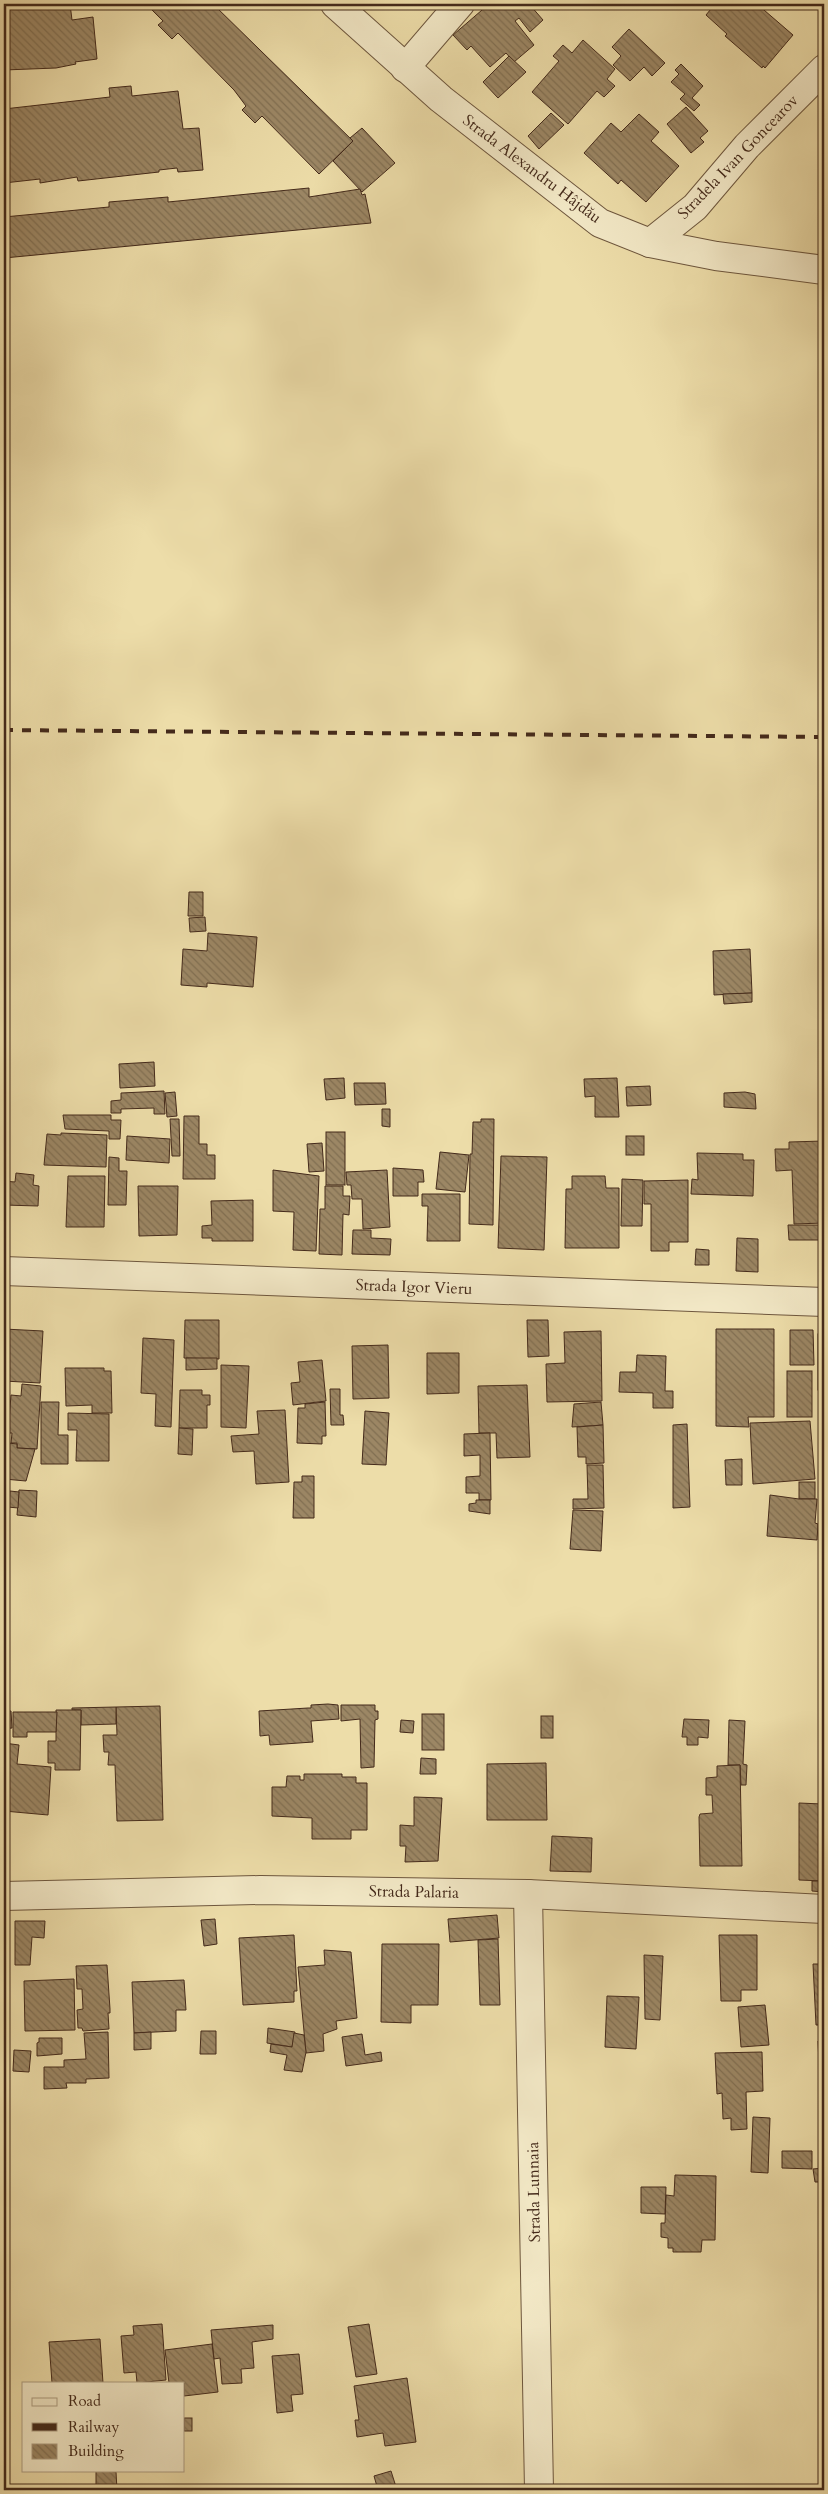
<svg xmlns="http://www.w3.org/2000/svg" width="828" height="2494" viewBox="0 0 828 2494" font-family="Cardo,serif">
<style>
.building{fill:url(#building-back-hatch);stroke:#442a1b}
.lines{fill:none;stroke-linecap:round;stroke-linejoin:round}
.street-casing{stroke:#6e573e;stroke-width:30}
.street{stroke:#f3e9c7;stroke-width:28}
.rail{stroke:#442a1b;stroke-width:4;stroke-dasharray:9 9;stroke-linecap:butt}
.labels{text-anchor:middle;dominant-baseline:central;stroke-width:4.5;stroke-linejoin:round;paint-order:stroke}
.street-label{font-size:16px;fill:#442a1b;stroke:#f3e9c7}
</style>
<defs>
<pattern id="building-back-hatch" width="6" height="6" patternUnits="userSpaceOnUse" patternTransform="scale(1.25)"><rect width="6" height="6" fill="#9c8765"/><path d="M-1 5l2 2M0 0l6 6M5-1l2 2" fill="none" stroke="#816f52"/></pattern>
</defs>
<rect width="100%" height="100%" fill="#eddda9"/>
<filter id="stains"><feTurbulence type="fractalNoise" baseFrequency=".004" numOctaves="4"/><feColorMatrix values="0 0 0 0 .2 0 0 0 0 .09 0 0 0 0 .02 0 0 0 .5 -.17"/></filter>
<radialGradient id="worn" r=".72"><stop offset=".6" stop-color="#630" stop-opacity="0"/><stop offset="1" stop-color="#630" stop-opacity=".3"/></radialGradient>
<g class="building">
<path d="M4 4H70L72 20 93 17 97 59 75 62 76 64 56 68 4 70Z"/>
<path d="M146 4H213L353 141 319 174 262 116 255 123 242 110 246 106 234 90 178 33 172 39 158 25 163 21Z"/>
<path d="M489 4H525L528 7 530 5 543 20 530 32 519 18 515 21 534 45 514 62 506 53 490 67 471 46 467 50 453 35Z"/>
<path d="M715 4H757L793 35 765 68 763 66 762 68 725 36 727 34 706 15Z"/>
<path d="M629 29 665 63 652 76 644 67 630 81 613 65 621 56 612 47Z"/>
<path d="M583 40 615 69 607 79 615 86 604 97 597 91 568 124 532 92 559 61 553 56 563 45 572 53Z"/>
<path d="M509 56 526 72 498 98 483 82Z"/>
<path d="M681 64 703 86 692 98 700 105 694 111 680 99 685 94 671 82 679 74 675 70Z"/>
<path d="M131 86 132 96 178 91 183 129 199 128 203 170 178 172 177 168 159 170V172L78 181 77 177 40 183V179L4 183V109L110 97 109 88Z"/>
<path d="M686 107 708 131 700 138 704 142 691 153 667 124Z"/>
<path d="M551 113 564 125 539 149 528 136Z"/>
<path d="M639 114 659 132 651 141 679 166 646 202 621 180 618 184 584 153 611 123 621 132Z"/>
<path d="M362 128 395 163 362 192 333 161 353 141 350 138Z"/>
<path d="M309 188V197L360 189 362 195 365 194 371 223 4 258V217L109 207V202L168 197V202Z"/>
<path d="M189 892H203V916H188Z"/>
<path d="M205 917 206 931 190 932 189 918Z"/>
<path d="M208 933 257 937 253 987 207 983V987L181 985 183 949 207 951Z"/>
<path d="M750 949 752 993 714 995 713 951Z"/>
<path d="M752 993V1002L724 1004 723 994Z"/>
<path d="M154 1062 155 1086 120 1088 119 1064Z"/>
<path d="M344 1078 345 1098 326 1100 324 1079Z"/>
<path d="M617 1078 619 1117H595V1096L585 1097 584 1079Z"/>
<path d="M354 1083H385L386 1104 355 1105Z"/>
<path d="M650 1086 651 1105 627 1106 626 1087Z"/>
<path d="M164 1091 165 1114H154V1108L121 1109V1113H111V1101L121 1100V1093Z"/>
<path d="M175 1092 177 1116 167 1117 165 1093Z"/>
<path d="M745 1092 755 1094 756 1109 724 1107V1093Z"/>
<path d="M382 1109H390V1127L382 1126Z"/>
<path d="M63 1115H111V1120H121L120 1139H109V1131L65 1129Z"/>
<path d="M184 1116H199V1144H207V1155H215V1179H183Z"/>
<path d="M170 1119H179L180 1156H172Z"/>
<path d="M481 1119H494L493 1225 469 1224 470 1154H472L473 1122H481Z"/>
<rect x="326" y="1132" width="19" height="53"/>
<path d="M61 1133 107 1135 106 1167 44 1165 47 1134 61 1135Z"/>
<path d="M127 1136 170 1139 169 1163 126 1160Z"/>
<rect x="626" y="1136" width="18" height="19"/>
<path d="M824 1141V1223L794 1224 792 1170 776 1171 775 1149H789V1142Z"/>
<path d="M322 1143 324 1171 309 1172 307 1144Z"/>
<path d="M440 1152 469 1155 465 1192 436 1189Z"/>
<path d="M697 1153 743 1154V1160H754L753 1196 691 1194 692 1179 698 1180Z"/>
<path d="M501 1156 547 1157 544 1250 498 1248Z"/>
<path d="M109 1157 119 1158V1171H127L126 1205H108Z"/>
<path d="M393 1168 423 1170 424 1182H418V1196H393Z"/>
<path d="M273 1170 319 1176 316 1251 293 1250 294 1212 273 1211Z"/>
<path d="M387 1170 390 1227 363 1229 362 1199H352L351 1185H347L346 1172Z"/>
<path d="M16 1173 34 1175 33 1185 39 1186 38 1206 4 1205V1181L15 1182Z"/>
<path d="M68 1176H105L104 1227H66Z"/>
<path d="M572 1176H605L606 1188H619V1248H565L566 1189H572Z"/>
<path d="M622 1179 643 1180 642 1226H621Z"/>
<path d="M688 1180V1242H669V1251H651V1204H644V1181Z"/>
<path d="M138 1186H178L177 1235 139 1236Z"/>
<path d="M325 1186H343V1196H350L349 1215 343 1214 342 1255 319 1254 320 1209H325Z"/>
<path d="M422 1194H460V1241H427L428 1206H422Z"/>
<path d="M253 1200V1241H212V1238H202V1226L212 1225 211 1201Z"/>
<path d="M788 1225H824V1240H789Z"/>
<path d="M353 1230H371V1238L391 1239 390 1255 352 1254Z"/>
<path d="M737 1238 758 1239V1272L736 1271Z"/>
<path d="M696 1249 709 1250V1265H695Z"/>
<path d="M185 1320H219V1359L184 1358Z"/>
<path d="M527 1320H548L549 1356 528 1357Z"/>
<path d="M4 1329 43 1331 40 1383 4 1381Z"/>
<path d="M716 1329H774V1417H748L749 1427 716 1426Z"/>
<path d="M790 1330H813L814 1365H790Z"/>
<path d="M601 1331 602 1401 547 1402 546 1364 565 1363 564 1332Z"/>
<rect x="818" y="1334" width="6" height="56"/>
<path d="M143 1338 174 1340 171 1427 155 1426 156 1394 141 1393Z"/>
<path d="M388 1345 389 1398 353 1399 352 1346Z"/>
<path d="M427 1353H459V1393L427 1394Z"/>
<path d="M637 1355 666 1356 665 1391H673V1408H653V1393L619 1392 620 1372H636Z"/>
<path d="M186 1358H217V1369L186 1370Z"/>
<path d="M322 1360 326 1401 293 1405 291 1383 300 1382 298 1362Z"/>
<path d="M221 1365 249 1366 246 1428 221 1427Z"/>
<path d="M65 1368H104V1371H111L112 1413H92V1405L66 1406Z"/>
<rect x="787" y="1371" width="25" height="46"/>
<path d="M22 1384 41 1386 37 1449 17 1448V1443H11L12 1433H8L11 1395 21 1396Z"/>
<path d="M527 1385 530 1457 497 1458 496 1433H479L478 1386Z"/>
<path d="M330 1389H340V1415H343L344 1425H331Z"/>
<path d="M180 1390H202V1395H210V1405H207V1428H179Z"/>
<path d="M41 1402H59L58 1435H68V1464H41Z"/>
<path d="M325 1402 326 1436H322V1444L297 1443 298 1408H305V1404Z"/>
<path d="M601 1402 603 1425 572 1427 574 1404Z"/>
<path d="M285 1410 289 1482 256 1484 254 1451 233 1452 231 1436 259 1434 257 1411Z"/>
<path d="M365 1411 389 1413 386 1465 362 1464Z"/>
<path d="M68 1413 109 1414V1461H76L77 1430H68Z"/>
<path d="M810 1421 815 1479 753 1484 750 1423Z"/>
<path d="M687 1424 690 1507 673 1508V1425Z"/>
<path d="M603 1425 604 1463 586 1464V1457H578L577 1427Z"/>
<path d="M179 1428 193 1429 192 1455 178 1454Z"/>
<path d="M490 1433 491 1500H479V1493H466V1477L480 1476V1455L464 1456V1434Z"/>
<path d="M8 1443 17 1444V1448L35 1449 26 1481 4 1479Z"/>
<path d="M742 1459V1485H726L725 1460Z"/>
<path d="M587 1465H603L604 1508 573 1509V1499H588Z"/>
<path d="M819 1467H824V1486H820Z"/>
<path d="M302 1476H314V1518H293L294 1482H302Z"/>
<rect x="799" y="1482" width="16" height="17"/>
<path d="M19 1490 37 1491 36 1517 17 1515Z"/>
<path d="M10 1491 19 1492 18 1508 8 1507Z"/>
<path d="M770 1495 799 1499H817L815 1523 818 1524 817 1540 767 1536Z"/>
<path d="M476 1500H490V1514L469 1511V1504L476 1503Z"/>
<path d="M573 1510 603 1511 601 1551 570 1549Z"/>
<path d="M328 1704 338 1705 339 1719 311 1721 313 1742 270 1745 269 1735 260 1736 259 1711 308 1708H311V1705Z"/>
<path d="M341 1705H375V1711H378V1719L375 1720 374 1767 361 1768 360 1719 341 1721Z"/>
<path d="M160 1706 163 1820 117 1821 115 1765H108L109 1752H104L103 1735H117L116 1707Z"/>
<path d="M116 1707V1724L81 1725V1710H72V1708Z"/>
<path d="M56 1710H81L80 1770H55V1763H48V1741H56Z"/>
<path d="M4 1711H11L12 1728 4 1729Z"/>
<path d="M13 1712H57L56 1732H27V1737H13Z"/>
<rect x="422" y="1714" width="22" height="36"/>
<rect x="541" y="1716" width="12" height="22"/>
<path d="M684 1719 709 1720 708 1738 698 1737V1745H687V1737H682Z"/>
<path d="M401 1720 414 1721 413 1733 400 1732Z"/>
<path d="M729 1720 745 1721 743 1764 747 1765 746 1785H741L740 1765H728Z"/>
<path d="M4 1743 19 1745 17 1764 51 1767 48 1815 4 1811Z"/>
<path d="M421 1758 436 1759V1774H420Z"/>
<path d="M546 1763 547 1820H487V1764Z"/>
<path d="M740 1765 742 1866H700L699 1817 700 1814 713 1813 712 1795H706V1778L717 1777V1766Z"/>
<path d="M304 1774H342V1777H356V1783H367V1830H351V1839H312V1818L272 1816V1787H286L287 1776H300V1780H304Z"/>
<path d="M414 1797 442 1798 438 1861 405 1862 406 1846H400V1825L414 1826Z"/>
<path d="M799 1803 822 1804V1824H824V1881L799 1880Z"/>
<path d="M552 1836 592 1838 591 1872 550 1871Z"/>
<path d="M812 1881H824V1892L812 1891Z"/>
<path d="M497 1915 499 1938 450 1942 448 1919Z"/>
<path d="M215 1919 217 1944 204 1946 201 1920Z"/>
<path d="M15 1921H45L44 1938 32 1937 30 1965H15Z"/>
<path d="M294 1935 297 1991H294V2002L243 2005 239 1938Z"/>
<path d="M719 1935H757V1990H741V2001H721Z"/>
<path d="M4 1938 5 1994H4Z"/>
<path d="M498 1939 500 2005H480L478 1940Z"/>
<path d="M382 1944H439L438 2005H411V2023L381 2022Z"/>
<path d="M324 1950 351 1952 357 2018 336 2021 337 2029 323 2034 324 2051 306 2053 298 1967 325 1965Z"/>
<path d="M644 1955 663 1956 660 2020 645 2019Z"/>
<path d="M813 1964H824V2025H816Z"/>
<path d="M107 1965 110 2009V2013H108L109 2029 83 2031 82 2028H78L77 2010 83 2009 82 1989H77L76 1966Z"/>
<path d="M74 1979 75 2030 25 2031 24 1981Z"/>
<path d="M184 1980 186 2010H176V2031L134 2033 132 1982Z"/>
<path d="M607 1996 639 1997 636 2049 605 2047Z"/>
<path d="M9 1998 8 2081H4V1999Z"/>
<path d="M765 2005 769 2045 741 2047 738 2007Z"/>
<path d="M268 2028 295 2032 292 2047 267 2043Z"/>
<path d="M201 2031H216V2054H200Z"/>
<path d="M108 2032 109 2078 86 2079V2083H66L67 2088 44 2089V2067H64V2060L86 2059 84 2033Z"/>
<path d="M151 2032V2049L134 2050V2033Z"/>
<path d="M294 2033 304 2035 306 2052 302 2072 284 2070 287 2055 270 2052 271 2044 292 2047Z"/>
<path d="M362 2034 365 2055 381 2052 382 2061 346 2066 342 2037Z"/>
<path d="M39 2038H62V2054L37 2056V2043L39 2042Z"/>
<path d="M818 2041H824V2064H819Z"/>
<path d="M14 2050 31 2051 29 2072 13 2071Z"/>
<path d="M762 2052 763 2091 746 2092 747 2129 731 2130V2118L723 2119 722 2093 717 2094 715 2053Z"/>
<path d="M753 2117 770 2118 768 2173 751 2172Z"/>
<path d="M782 2151H812V2169L782 2168Z"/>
<path d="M824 2168V2182H815L813 2169Z"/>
<path d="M675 2175 716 2176 715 2240H702L701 2252H673V2248H668V2238L661 2237V2223H665L666 2195 674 2196Z"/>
<path d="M641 2187H666L665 2214 641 2213Z"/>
<path d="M162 2324 166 2380 137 2383 136 2372 124 2373 121 2336 134 2335 133 2326Z"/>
<path d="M369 2324 377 2374 356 2377 348 2327Z"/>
<path d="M273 2325V2339L252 2342 254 2368 241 2369 242 2383 222 2384 220 2358 214 2359 211 2330Z"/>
<path d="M100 2339 103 2383H52L49 2342Z"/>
<path d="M212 2344 218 2392 184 2396V2383H169L165 2350Z"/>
<path d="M299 2354 303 2394 291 2395 293 2411 277 2413 272 2356Z"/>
<path d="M407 2378 416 2442 385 2446 383 2433 357 2437 355 2420H359L354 2386Z"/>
<rect x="184" y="2418" width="8" height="13"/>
<path d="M96 2470 116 2472 117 2490H96Z"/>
<path d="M391 2471 397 2490H378L374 2476Z"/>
</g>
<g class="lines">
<g class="street-casing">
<g id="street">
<path d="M335 4 441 99 600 223 650 243 716 256 824 270"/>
<path d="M405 68 460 4"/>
<path d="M650 243 695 207 747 146 824 69"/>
<path d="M4 1271 824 1302"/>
<path d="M528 1894 539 2490"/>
<path d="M4 1896 260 1890 528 1894 824 1909"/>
</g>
</g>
<use href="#street" class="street"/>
<path class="rail" d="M4 730 824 737"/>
</g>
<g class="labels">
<g class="street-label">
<text transform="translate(738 157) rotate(-46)">Stradela Ivan Goncearov</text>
<text transform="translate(532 169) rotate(37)">Strada Alexandru Hâjdău</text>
<text transform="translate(414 1287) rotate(2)">Strada Igor Vieru</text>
<text transform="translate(414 1892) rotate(1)">Strada Palaria</text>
<text transform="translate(534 2192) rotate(-91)">Strada Lunnaia</text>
</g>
</g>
<rect width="828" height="2494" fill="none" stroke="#eddda9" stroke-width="20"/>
<rect x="5" y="5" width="818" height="2484" fill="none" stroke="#442a1b" stroke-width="2.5"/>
<rect x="10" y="10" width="808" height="2474" fill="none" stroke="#442a1b"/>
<rect x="22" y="2382" width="162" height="90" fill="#f3e9c7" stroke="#ad9d82"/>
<rect x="32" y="2398" width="25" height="8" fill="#f3e9c7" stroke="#ad9d82"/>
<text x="68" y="2406" font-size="15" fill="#442a1b">Road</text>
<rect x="32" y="2423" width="25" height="8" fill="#442a1b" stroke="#ad9d82"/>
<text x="68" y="2432" font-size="15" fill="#442a1b">Railway</text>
<rect x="32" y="2444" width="25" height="15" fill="url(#building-back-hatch)" stroke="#ad9d82"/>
<text x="68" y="2456" font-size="15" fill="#442a1b">Building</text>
<rect width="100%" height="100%" filter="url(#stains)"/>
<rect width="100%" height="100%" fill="url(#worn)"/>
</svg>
